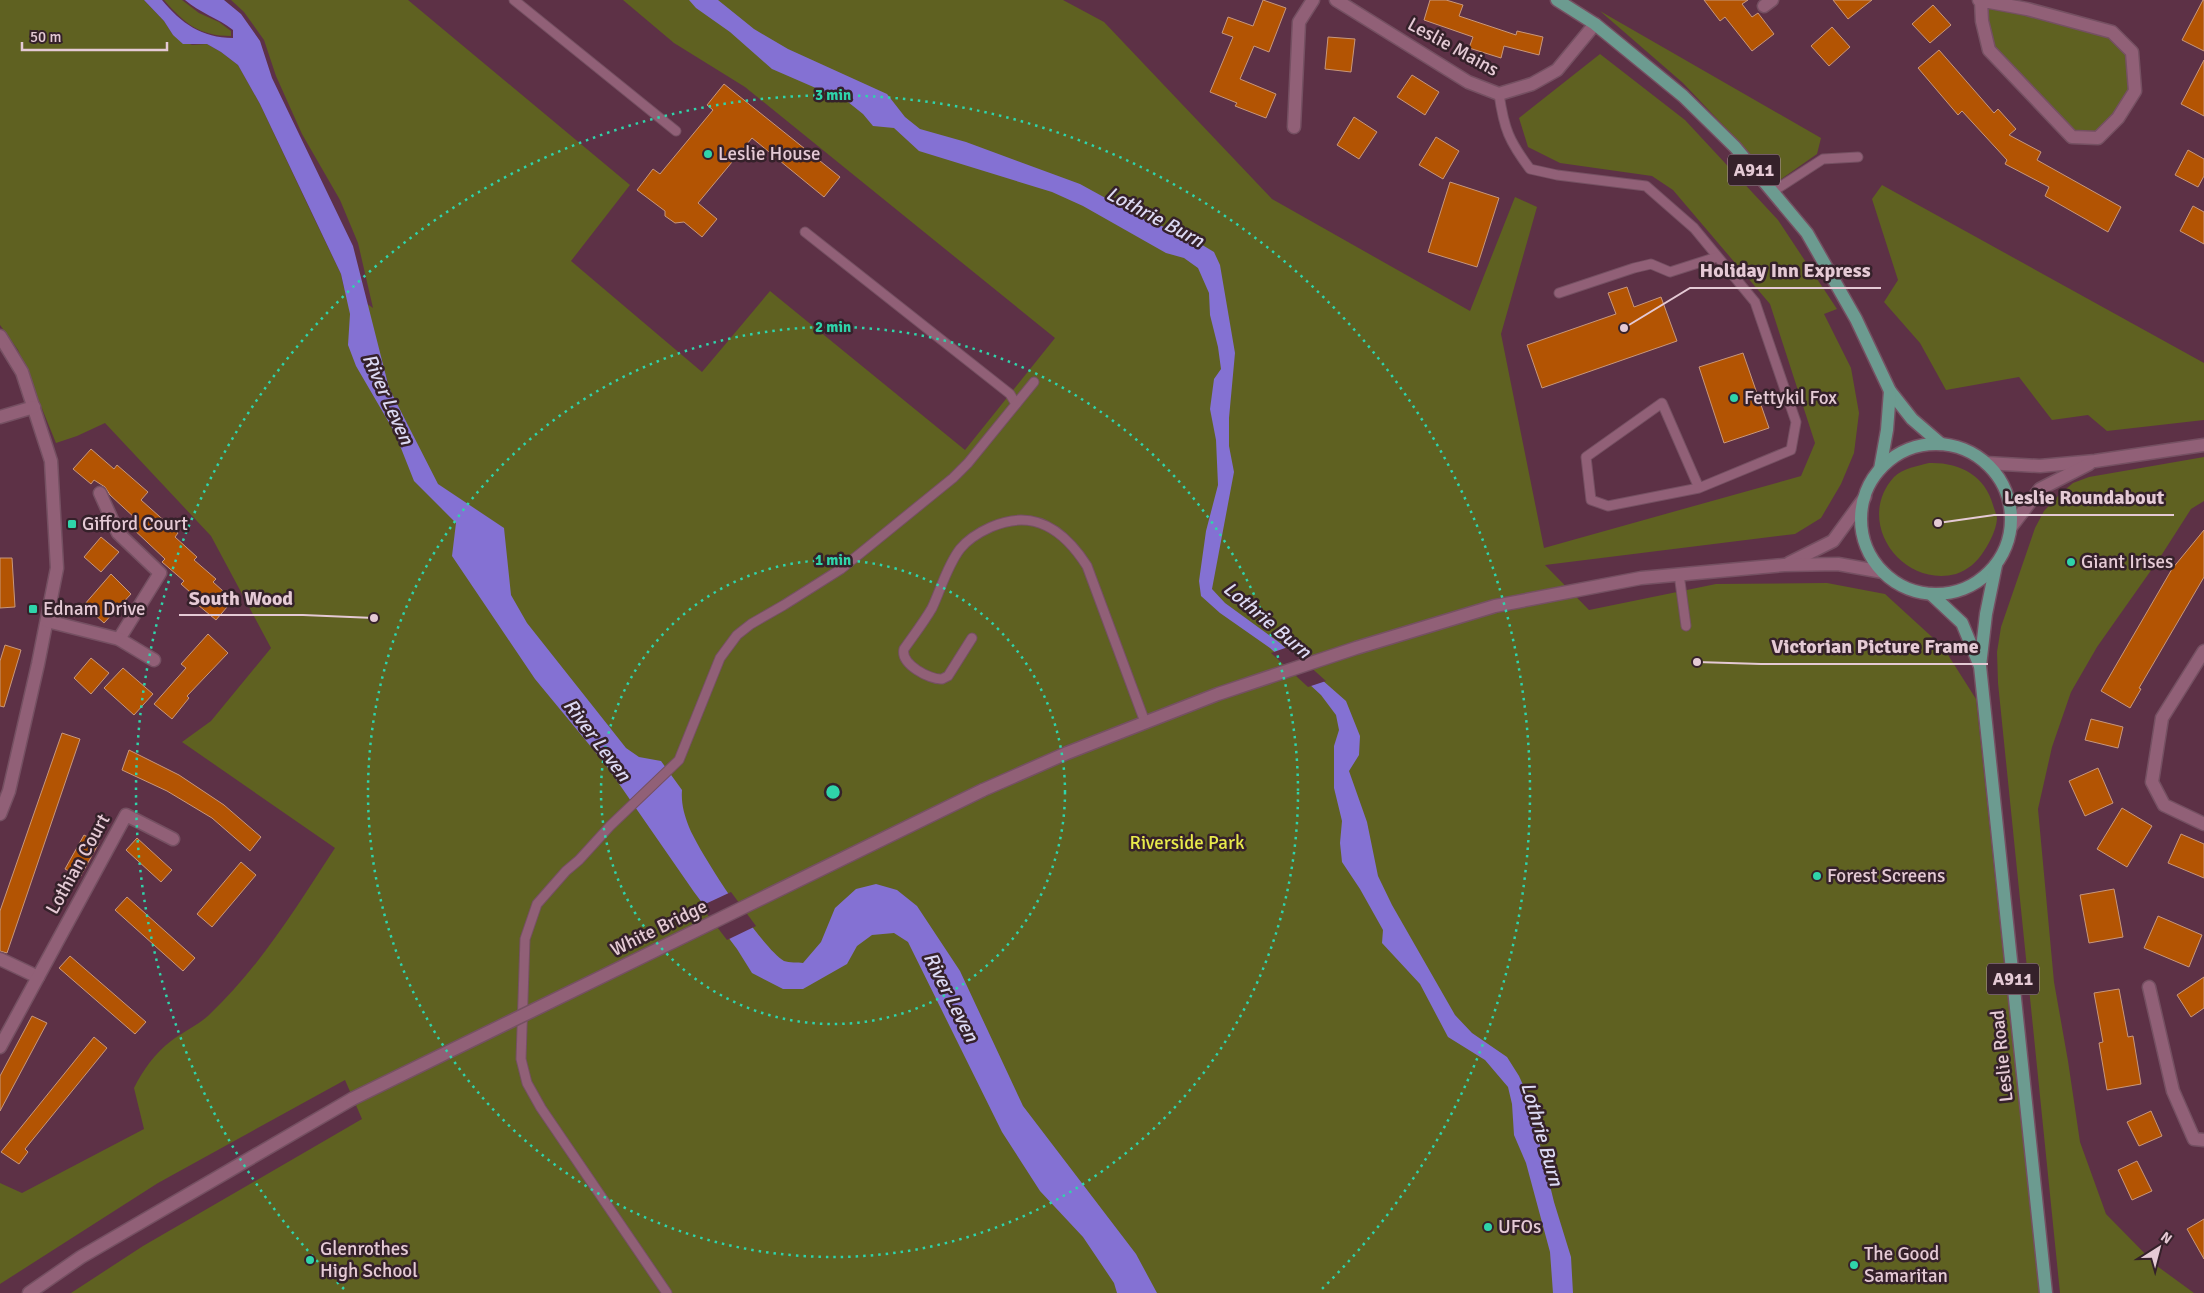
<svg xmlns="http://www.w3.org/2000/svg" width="2204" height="1293" viewBox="0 0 2204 1293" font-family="Signika,sans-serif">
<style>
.green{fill:#5f6121}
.water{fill:#8471d3}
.pier{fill:#5d3146}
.building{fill:#b35403;stroke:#c8977c}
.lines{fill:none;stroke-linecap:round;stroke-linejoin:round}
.lane-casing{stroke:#755062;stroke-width:11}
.street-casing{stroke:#755062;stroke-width:15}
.secondary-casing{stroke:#755062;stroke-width:15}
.primary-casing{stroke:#755062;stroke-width:15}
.lane{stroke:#916077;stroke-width:9}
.street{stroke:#916077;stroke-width:12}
.secondary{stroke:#916077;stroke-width:12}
.primary{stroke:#6c9b90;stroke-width:12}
.secondary-bridge-casing{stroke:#755062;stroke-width:15;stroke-linecap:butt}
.secondary-bridge{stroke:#916077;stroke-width:12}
.ring{fill:none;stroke:#2fd4aa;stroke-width:2.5;stroke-dasharray:2.5 5}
.poi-dot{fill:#2fd4aa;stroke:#35212a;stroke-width:2}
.labels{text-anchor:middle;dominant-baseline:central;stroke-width:5;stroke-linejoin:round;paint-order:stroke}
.shield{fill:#35212a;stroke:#b097a2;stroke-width:1}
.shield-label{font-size:18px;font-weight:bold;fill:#e5cad5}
.street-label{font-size:19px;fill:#e5cad5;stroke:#35212a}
.poi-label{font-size:19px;fill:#e5cad5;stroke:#35212a;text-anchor:start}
.park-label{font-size:19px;fill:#e9eb4b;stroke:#35212a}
.water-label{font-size:20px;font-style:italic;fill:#dcd9f3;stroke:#35212a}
.centre{fill:#2fd4aa;stroke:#35212a;stroke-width:2.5}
.ring-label{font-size:15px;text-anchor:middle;font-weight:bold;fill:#2fd4aa;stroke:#35212a;stroke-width:5;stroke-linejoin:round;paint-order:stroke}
.leader{fill:none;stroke:#e5cad5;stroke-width:2}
.callout-dot{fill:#e5cad5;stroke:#35212a;stroke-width:2}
.callout-label{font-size:20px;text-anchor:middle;font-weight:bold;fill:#e5cad5;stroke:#35212a;stroke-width:5;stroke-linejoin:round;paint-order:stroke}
</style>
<rect width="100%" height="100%" fill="#5d3146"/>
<g class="green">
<path d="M0 0H144L164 21 173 35 192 45 207 44 221 52 238 65 260 104 312 214 341 274 344 288 373 308 358 243 340 200 302 134 276 76 264 40 244 12 231 0H408L630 185 571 261 702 372 770 291 965 450 1055 338 745 87 674 43 623 0H1063L1104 22 1272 199 1470 311 1515 197 1537 207 1501 334 1544 548 1801 476 1815 443 1770 304 1673 190 1652 176 1560 163 1528 147 1519 118 1600 54 1685 120 1778 220 1837 309 1824 314 1851 368 1859 413 1854 453 1841 484 1821 518 1795 534 1545 565 1589 610 1716 584 1827 583 1885 594 1943 647 1976 699 2039 1293H71L143 1246 362 1119 345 1080 158 1183 0 1284V1183L22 1193 144 1129 134 1088C143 1070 155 1053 171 1041 183 1032 198 1025 209 1015 260 967 297 906 335 848L182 742 211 721 271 648 211 536 105 423 77 436 56 443 18 350 0 325Z"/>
<path d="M164 0H182L199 13 219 22 231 31V36C199 36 184 23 164 0Z"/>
<path d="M1981 1 2112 32 2132 52 2135 91 2098 138 2072 137 1989 50Z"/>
<path d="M1600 11 1821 138 1817 154 1777 182 1683 83Z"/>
<path d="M1882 185 2204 363V420L2107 431 2088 415 2052 420 2019 377 1946 390 1920 343 1884 302 1898 280 1872 199Z"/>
<path d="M2204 457V501L2191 509 2159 559 2097 647 2071 692 2052 747 2038 809 2054 982 2068 1061 2080 1142 2106 1214 2157 1266 2194 1293H2060L1998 683 1997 652 2001 627 2035 528 2044 511 2059 495 2073 483 2089 477Z"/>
<path d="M1929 463C1959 462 1985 475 1993 505 1994 509 1997 515 1997 519 1996 530 1990 542 1984 551 1977 562 1968 570 1956 574 1901 588 1854 521 1894 477 1903 468 1918 466 1929 463Z"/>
</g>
<g class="water">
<path d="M144 0H162C181 23 202 38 233 38V30C218 18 200 13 185 0H224L241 14 260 41 272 78 353 246 389 388 438 484 504 528 511 595 527 623 626 748 639 757 661 761 682 790C681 803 684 814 689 827 700 854 761 947 784 961 789 963 798 962 803 963L821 942 835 908 856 889 876 884 897 890 917 906 960 971 1023 1106 1136 1254 1157 1293H1117L1114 1283 1083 1237 1040 1191 1002 1132 908 942 894 933 872 935 857 946 847 964 803 989H783L752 973 737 949 694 892 606 765 535 679 452 556 456 523 414 481 395 433 356 366 348 345 350 314 341 274 260 104 238 65 221 52 207 44H183L173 35 164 21Z"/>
<path d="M689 0H718L754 29 788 49 887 94 905 117 920 129 966 142 1080 184 1151 223 1179 231 1214 252 1220 265 1235 353 1229 418V446L1234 472 1212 589 1225 603 1280 643 1346 701 1360 736 1359 755 1349 771 1367 822 1378 876 1392 905 1455 1015 1472 1033 1507 1057 1519 1076 1528 1096 1554 1202 1571 1257 1573 1293H1553L1550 1252 1526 1163 1514 1135 1512 1104 1508 1087 1485 1060 1448 1037 1420 984 1382 943 1383 930 1360 889 1342 862 1340 843 1342 821 1334 788V746L1339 730 1336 715 1321 695 1270 648 1220 613 1201 596 1199 581 1206 531 1218 485 1216 440 1210 409 1214 379 1221 369 1218 347 1210 315 1209 293 1198 268 1184 258 1166 253 1083 206 1052 192 919 151 894 128 873 126 863 114 848 102 772 69 730 32 696 8Z"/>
</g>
<g class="pier">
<path d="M1288 647 1326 681 1308 687 1271 653Z"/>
<path d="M731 892 756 926 727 940 701 906Z"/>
</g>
<g class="building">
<path d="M1263 0 1286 8 1269 52 1254 46 1240 79 1276 94 1266 118 1235 106 1237 103 1210 92 1233 37 1222 33 1228 17 1253 26Z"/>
<path d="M1430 0H1446L1463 5 1459 16 1516 35 1517 31 1543 37 1539 55 1504 46 1501 58 1469 48 1473 37 1424 20Z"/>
<path d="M1704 0H1748L1742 4 1752 17 1758 13 1774 34 1752 51 1725 17 1720 21Z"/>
<path d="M1833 0H1872L1848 19Z"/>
<path d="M2203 0H2204V51L2182 40Z"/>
<path d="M1933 5 1951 25 1930 43 1912 24Z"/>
<path d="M1832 27 1850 47 1829 66 1811 46Z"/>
<path d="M1328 37 1355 39 1351 72 1325 69Z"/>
<path d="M1939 50 1994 113 1998 109 2016 129 2009 135 2041 152 2037 160 2121 207 2108 232 2045 196 2049 187 2005 164 2007 160 1962 111 1958 115 1918 68Z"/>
<path d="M2204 60V116L2181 104Z"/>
<path d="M1412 75 1439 92 1425 115 1397 97Z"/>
<path d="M724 84 840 177 824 197 752 138 698 203 717 219 702 237 684 222 675 223 665 216V211L637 190 653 169 660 174 713 110 707 105Z"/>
<path d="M1354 117 1377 132 1359 159 1337 145Z"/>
<path d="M1436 137 1459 151 1443 179 1419 165Z"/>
<path d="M2188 150 2204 159V176L2198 187 2175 175Z"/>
<path d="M1450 182 1499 198 1477 267 1428 252Z"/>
<path d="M2193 206 2204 212V244L2180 231Z"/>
<path d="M1627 287 1634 307 1661 297 1677 341 1542 388 1527 345 1616 314 1608 293Z"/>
<path d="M1743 353 1769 428 1724 443 1699 367Z"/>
<path d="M91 449 114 469 117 465 148 492 141 500 178 533 175 537 197 557 194 560 216 579 213 582 233 600 216 620 198 605 201 602 181 584 184 581 162 562 165 559 130 526 136 519 110 495 105 487 94 480 91 484 73 469Z"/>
<path d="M2204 530V577L2139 688 2141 689 2130 708 2101 691 2172 569Z"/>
<path d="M101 537 119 552 101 572 84 557Z"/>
<path d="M0 558H12L15 607 0 608Z"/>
<path d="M111 574 131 594 104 623 84 605Z"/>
<path d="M208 634 228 653 187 696 189 698 172 719 154 704 186 668 181 664Z"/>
<path d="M5 645 21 650 4 707 0 706V661Z"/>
<path d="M91 658 109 673 91 694 74 678Z"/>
<path d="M123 668 153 694 134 715 104 688Z"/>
<path d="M2091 719 2123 727 2118 748 2085 740Z"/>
<path d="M62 733 80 739 7 953 0 951V911Z"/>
<path d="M129 750 179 775 224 805 261 837 250 851 212 818 167 791 122 770Z"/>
<path d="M2098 768 2113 803 2085 816 2069 781Z"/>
<path d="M2122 808 2152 826 2127 867 2097 849Z"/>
<path d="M2181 834 2204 844V878L2168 863Z"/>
<path d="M84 835 99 843 80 877 65 869Z"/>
<path d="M137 838 172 870 161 882 126 850Z"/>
<path d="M241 862 256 875 212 927 197 914Z"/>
<path d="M2114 889 2123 937 2089 943 2080 895Z"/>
<path d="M127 897 195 958 183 971 115 910Z"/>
<path d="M2158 916 2202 935 2189 967 2144 948Z"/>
<path d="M70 956 146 1022 135 1034 59 968Z"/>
<path d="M2204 977V1008L2191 1017 2177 995Z"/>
<path d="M2119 989 2128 1037 2133 1036 2141 1084 2107 1090 2099 1043 2103 1042 2094 993Z"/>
<path d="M32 1016 47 1023 0 1111V1076Z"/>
<path d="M94 1037 107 1048 25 1149 28 1152 19 1164 1 1152Z"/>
<path d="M2151 1111 2162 1136 2139 1146 2127 1122Z"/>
<path d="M2137 1161 2152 1191 2132 1200 2118 1170Z"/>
<path d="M2204 1219V1259L2187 1229Z"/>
</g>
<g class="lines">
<g class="lane-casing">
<g id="lane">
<path d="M514 0 676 131"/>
<path d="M1499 94C1504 129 1509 141 1530 169L1557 175 1646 186 1694 228 1755 302 1796 422 1791 450 1699 488 1662 403 1586 457 1591 500 1608 506 1699 488"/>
<path d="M1772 192 1823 159 1858 157"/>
<path d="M805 232 1010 394 1016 404"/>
<path d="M1559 293 1634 268 1651 264 1670 272 1717 257"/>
<path d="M1679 574 1686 626"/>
<path d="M972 638 948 676 942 679C930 680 900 664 904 649 913 636 924 622 932 608 941 589 947 566 960 549 968 539 980 532 991 527 1034 508 1064 530 1087 566L1145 722"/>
<path d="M667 1293 541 1108 527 1083 521 1059 525 939 537 904 566 871 579 860 610 826 679 760 720 658 737 635 751 624 784 605 841 569 953 478 968 463 1034 382"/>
</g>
</g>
<g class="street-casing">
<g id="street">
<path d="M1336 0 1468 82 1499 94 1532 84 1557 70 1595 24"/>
<path d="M1979 0 2027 9 2112 32 2132 52 2135 91 2118 118 2098 138 2072 137 1989 50 1982 21 1981 1"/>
<path d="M1764 6 1772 0"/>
<path d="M1294 127 1299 22 1313 0"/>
<path d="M0 336 22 372 51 461 57 568 38 664 9 791 0 814"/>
<path d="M0 417 34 407"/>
<path d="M100 493 118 533 160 573 119 639"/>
<path d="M47 621 119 639 154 660"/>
<path d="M2204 651 2162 718 2152 782 2164 805 2204 824"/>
<path d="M0 959 38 977"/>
<path d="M2149 987 2173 1091 2194 1139 2204 1140"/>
<path d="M0 1047 126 815 173 839"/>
</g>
</g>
<g class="secondary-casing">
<g id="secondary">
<path d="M1986 463 2040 466 2095 461 2204 445"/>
<path d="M2011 527 2040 489 2089 464"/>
<path d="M1789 563 1833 541 1865 497"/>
<path d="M983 790 1067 753 1218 694 1356 648 1495 606 1641 578 1784 565 1838 564 1883 572"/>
<path d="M29 1293 81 1257 352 1099"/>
</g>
</g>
<g class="primary-casing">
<g id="primary">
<path d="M1557 0 1595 24 1683 96 1735 147 1807 233 1856 319 1890 391 1912 419 1941 444"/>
<circle cx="1936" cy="519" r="75"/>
<path d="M1880 469 1887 430 1890 391"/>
<path d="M1996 565 1986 614 1980 666 2046 1293"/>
<path d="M1931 594 1962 623 1979 664"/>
</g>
</g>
<use href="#lane" class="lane"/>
<use href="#street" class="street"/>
<use href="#secondary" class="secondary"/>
<use href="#primary" class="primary"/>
<g class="secondary-bridge-casing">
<path id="secondary-bridge" d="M352 1099 983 790"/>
</g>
<use href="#secondary-bridge" class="secondary-bridge"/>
</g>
<g class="ring">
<circle cx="833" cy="792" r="232"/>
<circle cx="833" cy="792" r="465"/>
<path d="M344 1289A697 697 0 1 1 1322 1289"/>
</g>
<g class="poi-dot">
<circle cx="708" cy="154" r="5"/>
<circle cx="1734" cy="398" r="5"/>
<rect x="67" y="519" width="10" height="10" rx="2.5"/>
<circle cx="2071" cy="562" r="5"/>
<rect x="28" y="604" width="10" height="10" rx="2.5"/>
<circle cx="1817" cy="876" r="5"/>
<circle cx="1488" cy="1227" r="5"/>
<circle cx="310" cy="1260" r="5"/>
<circle cx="1854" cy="1265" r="5"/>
</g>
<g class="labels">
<g class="shield">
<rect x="1728" y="154.5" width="52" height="31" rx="4"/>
<rect x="1987" y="963.5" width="52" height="31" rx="4"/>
</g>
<g class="shield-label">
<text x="1754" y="170">A911</text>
<text x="2013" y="979">A911</text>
</g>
<g class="street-label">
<text transform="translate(1453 47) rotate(29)">Leslie Mains</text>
<text transform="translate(78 864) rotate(-61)">Lothian Court</text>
<text transform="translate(659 928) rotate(-26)">White Bridge</text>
<text transform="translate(2002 1056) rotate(-96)">Leslie Road</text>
</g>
<g class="poi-label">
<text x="718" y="154">Leslie House</text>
<text x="1744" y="398">Fettykil Fox</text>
<text x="82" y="524">Gifford Court</text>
<text x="2081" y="562">Giant Irises</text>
<text x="43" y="609">Ednam Drive</text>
<text x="1827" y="876">Forest Screens</text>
<text x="1498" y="1227">UFOs</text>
<text x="320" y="1249">Glenrothes<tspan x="320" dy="22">High School</tspan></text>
<text x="1864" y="1254">The Good<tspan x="1864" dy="22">Samaritan</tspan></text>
</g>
<g class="park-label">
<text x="1187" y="843">Riverside Park</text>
</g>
<g class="water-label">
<text transform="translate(1155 217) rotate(28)">Lothrie Burn</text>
<text transform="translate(388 399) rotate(66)">River Leven</text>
<text transform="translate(1267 620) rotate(40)">Lothrie Burn</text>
<text transform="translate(597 740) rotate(53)">River Leven</text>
<text transform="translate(951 997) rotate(63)">River Leven</text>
<text transform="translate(1542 1134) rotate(74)">Lothrie Burn</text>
</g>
</g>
<circle cx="833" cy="792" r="8" class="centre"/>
<g class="ring-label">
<text x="833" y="100">3 min</text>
<text x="833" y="332">2 min</text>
<text x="833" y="565">1 min</text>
</g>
<path class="leader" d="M1624 328L1690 288H1881M1938 523L1994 515H2174M374 618L303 615H179M1697 662L1761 664H1988"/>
<g class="callout-dot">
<circle cx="1624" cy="328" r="5"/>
<circle cx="1938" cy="523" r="5"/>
<circle cx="374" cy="618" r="5"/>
<circle cx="1697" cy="662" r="5"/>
</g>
<g class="callout-label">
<text x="1785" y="277">Holiday Inn Express</text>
<text x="2084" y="504">Leslie Roundabout</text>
<text x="241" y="605">South Wood</text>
<text x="1875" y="653">Victorian Picture Frame</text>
</g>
<g transform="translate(2159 1248) rotate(36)" stroke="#35212a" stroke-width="4" paint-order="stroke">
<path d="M0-4L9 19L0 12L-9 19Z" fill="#e5cad5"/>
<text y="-8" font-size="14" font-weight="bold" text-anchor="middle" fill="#e5cad5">N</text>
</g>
<path d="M22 42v8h145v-8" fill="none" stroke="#e5cad5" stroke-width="2.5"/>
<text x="30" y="42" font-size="15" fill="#e5cad5" stroke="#35212a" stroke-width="4" paint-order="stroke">50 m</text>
</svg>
